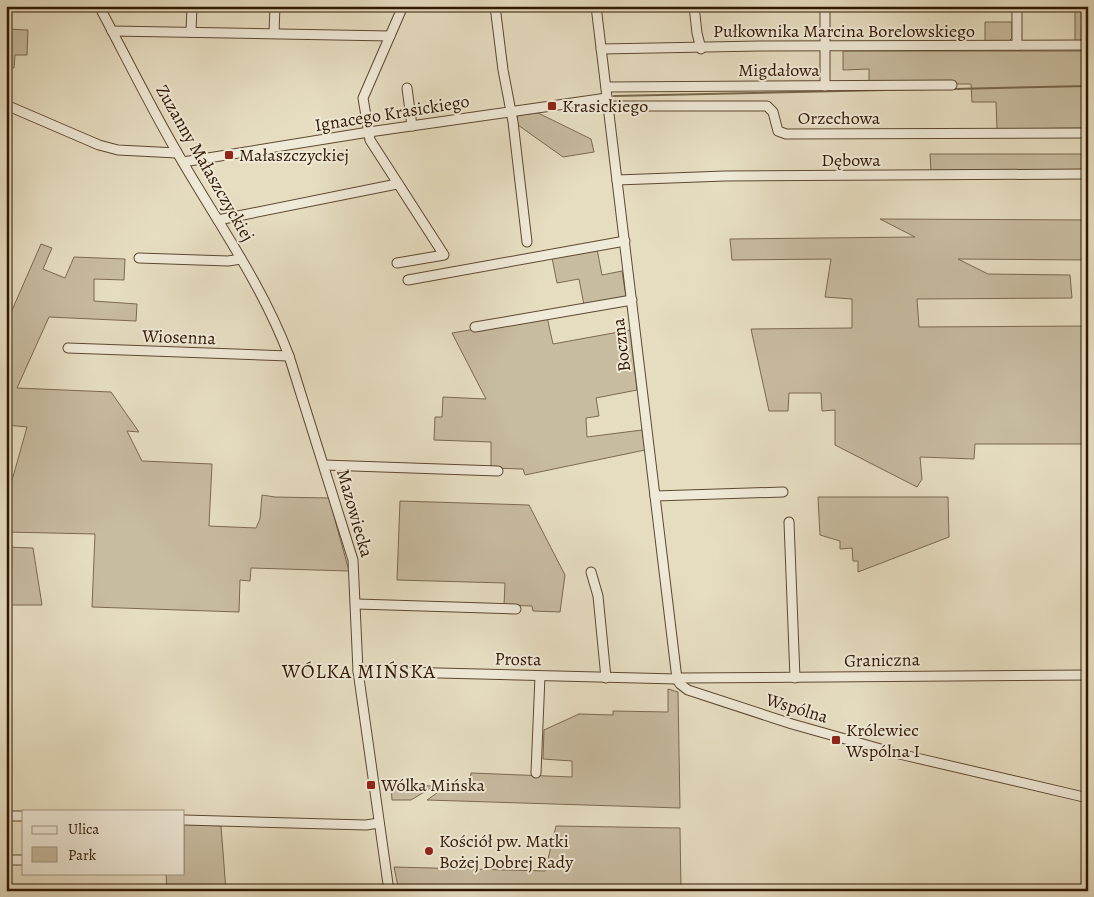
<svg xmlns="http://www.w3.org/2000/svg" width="1094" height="897" viewBox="0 0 1094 897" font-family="Alegreya,serif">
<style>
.green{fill:#c7bba0;stroke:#7b6950}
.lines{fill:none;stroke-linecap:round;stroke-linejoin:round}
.stream{stroke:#78664c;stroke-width:2}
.minor-casing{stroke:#5d4830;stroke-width:11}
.minor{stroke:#efe9d7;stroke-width:9}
.poi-dot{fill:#8f2418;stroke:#efe9d7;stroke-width:2}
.labels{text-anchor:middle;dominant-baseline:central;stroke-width:4;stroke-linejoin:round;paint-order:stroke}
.street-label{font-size:18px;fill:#2f1700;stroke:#efe9d7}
.poi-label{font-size:18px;fill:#2f1700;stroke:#efe9d7;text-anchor:start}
.quarter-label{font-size:20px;letter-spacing:1px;fill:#2f1700;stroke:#efe9d7}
</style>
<rect width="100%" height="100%" fill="#e6ddc1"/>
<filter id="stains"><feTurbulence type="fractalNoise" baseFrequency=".004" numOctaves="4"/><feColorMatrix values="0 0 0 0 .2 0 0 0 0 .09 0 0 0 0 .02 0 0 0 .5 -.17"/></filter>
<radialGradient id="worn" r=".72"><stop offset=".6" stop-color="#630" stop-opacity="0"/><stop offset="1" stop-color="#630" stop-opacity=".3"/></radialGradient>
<g class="green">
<rect x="1075" y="6" width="13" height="35"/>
<path d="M985 22H1012V38L1008 42H985Z"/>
<path d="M6 29 28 30 27 55H15L14 68H6Z"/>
<path d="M843 51H1088V128L997 129 996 102H972L971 84H869V69L843 70Z"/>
<path d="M538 113 591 139 594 152 563 157 518 125 517 118 519 115Z"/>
<path d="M930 154H1088V171L931 172Z"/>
<path d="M880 219 1088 220V260L958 259 988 274 1070 275 1072 298 917 299 919 327 1088 326V444H975L974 459 920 457 922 479 917 487 835 445V410L822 411 821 393H789L788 411H769L751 329 852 328V299L825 297 831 259 732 260 730 239 915 237Z"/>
<path d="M41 244 52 248 43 269 65 278 74 257 125 259 124 280 94 279V301L137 304 136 321 49 317 17 388 111 392 139 432 127 431 142 461 212 464 209 526 256 528 260 519 262 495 275 497 329 498 349 571 251 568 250 581 240 580 239 612 92 607 95 534 6 532V491H9L27 427 6 425V414L8 409 6 408V317H9Z"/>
<path d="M597 249 602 275 622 271 626 297 584 305 579 279 557 283 552 258Z"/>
<path d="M547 317 553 344 630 330 637 390 596 398 599 416 586 418 587 437 642 430 645 450 525 475 523 469 491 468V442L434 440 435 417H442L443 397 486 399 452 333Z"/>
<path d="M818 497H948L949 537 858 572V561H853L852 548 840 549V541L820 535Z"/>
<path d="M400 501 529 505 565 575 560 612 533 611 532 606 504 605 505 583 397 580Z"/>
<path d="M6 547 33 548 42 605H6Z"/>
<path d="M668 689 678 692 680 808 427 800 447 786 470 787 471 773 572 777V761L543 759 544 730 579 714 613 715V711L668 712Z"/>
<path d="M391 785 434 786 411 800H392Z"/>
<path d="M184 824 221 826 226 891H167L166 873H184Z"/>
<path d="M556 826 680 828 681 891H399L394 867 545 871Z"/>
</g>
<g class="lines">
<g class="stream">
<path d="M953 89 1088 86"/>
<path d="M614 96 930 89"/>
</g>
<g class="minor-casing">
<g id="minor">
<path d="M99 6C125 55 150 106 178 154 216 220 262 284 289 356L353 560 358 671 389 891"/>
<path d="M495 6 503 70 513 122 527 242"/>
<path d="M596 6 677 679 680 684 688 690 792 724 895 753 1088 798"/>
<path d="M694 6 697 33 701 49"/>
<path d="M1017 6V45"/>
<path d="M112 31 390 36"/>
<path d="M191 32 192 6"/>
<path d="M274 33 275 6"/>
<path d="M601 49 760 46 1088 45"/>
<path d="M825 86V6"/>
<path d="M606 87 952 85"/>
<path d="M407 88 412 126"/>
<path d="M6 105 99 145 118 150 177 153"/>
<path d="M608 106H767L773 112 778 131 786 134 1088 133"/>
<path d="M183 162 369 132 607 98"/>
<path d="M617 180 725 176 1085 174"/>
<path d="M218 220 397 184"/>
<path d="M139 258 228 261 241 259"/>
<path d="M397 263 444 255 370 140 363 98 403 6"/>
<path d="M408 280 625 241"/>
<path d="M475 327 632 300"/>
<path d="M68 348 289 356"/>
<path d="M324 465 498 471"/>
<path d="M655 496 783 492"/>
<path d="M789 522 795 678"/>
<path d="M591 572 598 596 606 678"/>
<path d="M357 604 516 609"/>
<path d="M358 671 677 679 682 678 1088 675"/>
<path d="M536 773 540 676"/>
<path d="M6 816H24"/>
<path d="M184 820 366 825 379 823"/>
<path d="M6 860H24"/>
</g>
</g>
<use href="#minor" class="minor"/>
</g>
<g class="poi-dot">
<rect x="547" y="101" width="10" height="10" rx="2.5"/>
<rect x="224" y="150" width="10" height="10" rx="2.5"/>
<rect x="831" y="735" width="10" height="10" rx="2.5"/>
<rect x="366" y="780" width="10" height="10" rx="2.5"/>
<circle cx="429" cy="851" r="5"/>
</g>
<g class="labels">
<g class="street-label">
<text x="844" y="31">Pułkownika Marcina Borelowskiego</text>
<text x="779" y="70">Migdałowa</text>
<text transform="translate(392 113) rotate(-9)">Ignacego Krasickiego</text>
<text x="839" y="118">Orzechowa</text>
<text x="851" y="160">Dębowa</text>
<text transform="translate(205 163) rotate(60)">Zuzanny Małaszczyckiej</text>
<text transform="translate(179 337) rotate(2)">Wiosenna</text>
<text transform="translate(621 345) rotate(-97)">Boczna</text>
<text transform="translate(355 513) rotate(74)">Mazowiecka</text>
<text transform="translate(518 659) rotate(1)">Prosta</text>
<text transform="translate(882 660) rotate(-1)">Graniczna</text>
<text transform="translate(797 708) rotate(17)">Wspólna</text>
</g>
<g class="poi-label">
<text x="562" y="106">Krasickiego</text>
<text x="239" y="155">Małaszczyckiej</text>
<text x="846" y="730">Królewiec<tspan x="846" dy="21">Wspólna I</tspan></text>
<text x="381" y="785">Wólka Mińska</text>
<text x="439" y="841">Kościół pw. Matki<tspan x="439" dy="21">Bożej Dobrej Rady</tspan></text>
</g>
<g class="quarter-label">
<text x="359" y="671">WÓLKA MIŃSKA</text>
</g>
</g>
<rect width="1094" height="897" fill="none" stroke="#e6ddc1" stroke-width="25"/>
<rect x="8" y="8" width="1079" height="882" fill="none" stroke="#2f1700" stroke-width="2.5"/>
<rect x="12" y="12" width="1069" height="872" fill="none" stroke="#2f1700"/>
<rect x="22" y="810" width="162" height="65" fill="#efe9d7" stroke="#a29581"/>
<rect x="32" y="826" width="25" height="8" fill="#efe9d7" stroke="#a29581"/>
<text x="68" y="834" font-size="15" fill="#2f1700">Ulica</text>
<rect x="32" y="847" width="25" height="15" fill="#c7bba0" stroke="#a29581"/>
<text x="68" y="860" font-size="15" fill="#2f1700">Park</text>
<rect width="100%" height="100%" filter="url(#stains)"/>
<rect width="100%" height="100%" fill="url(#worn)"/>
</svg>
